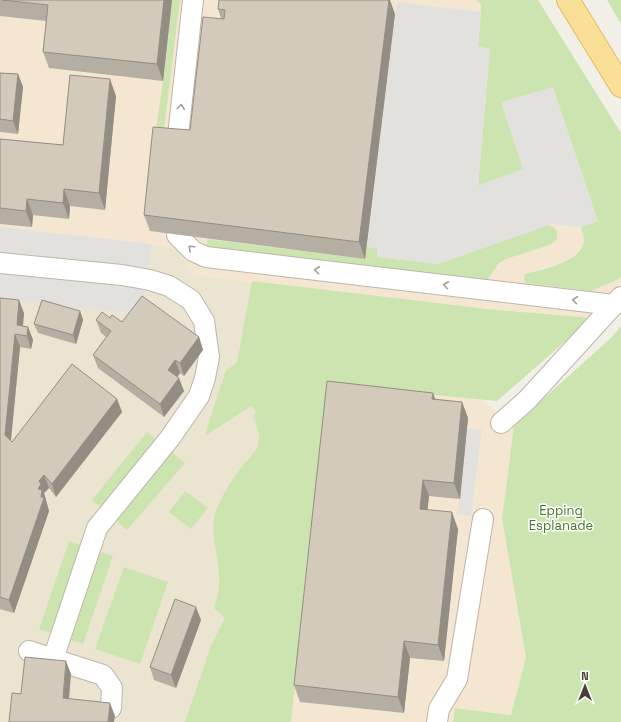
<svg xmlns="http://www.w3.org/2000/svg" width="621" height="722" viewBox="0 0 621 722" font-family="'Space Grotesk',sans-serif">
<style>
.commercial{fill:#f4e6d1}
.education{fill:#ebe4d0}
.green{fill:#cce5b0}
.parking{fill:#e3e1de}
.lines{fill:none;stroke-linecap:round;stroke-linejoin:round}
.minor-casing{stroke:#bdb6a9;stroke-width:22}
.major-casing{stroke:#debc67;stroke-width:24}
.minor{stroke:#fff;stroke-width:20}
.major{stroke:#fadf97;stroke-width:22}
.wall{fill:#b5aea2}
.shaded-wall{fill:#948d84}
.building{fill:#d3cabc;stroke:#948d84}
.oneway{stroke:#a29f9a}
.labels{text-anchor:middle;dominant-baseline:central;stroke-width:3;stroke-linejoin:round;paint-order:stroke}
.park-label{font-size:13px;fill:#46742b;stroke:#fff}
</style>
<rect width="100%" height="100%" fill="#f2efe6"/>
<g class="commercial">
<path d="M0 0H477L481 5V12L553 87 584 238 582 246 568 261 525 274 524 280 526 283 591 291 621 278V282L592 318 487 309 194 275 178 250 151 244 0 227Z"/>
<path d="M327 384 481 399 514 425 502 519 526 657 511 715 455 708 453 722H291Z"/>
</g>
<path class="education" d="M0 227 151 244 178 250 194 275 487 309 327 385 291 722H0Z"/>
<g class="green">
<path d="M172 0H180L163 137 155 136 163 81Z"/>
<path d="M477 0H538L621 133V278L591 291 526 283 524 280 525 274C543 269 581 263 584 240 584 236 582 231 581 227L598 221 523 169 478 186 490 49 478 47 481 12V5Z"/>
<path d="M607 0H621V24Z"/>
<path d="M548 225 553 227 557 232V239L552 244 506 259 499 263 487 280 211 252 207 246V239L365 259 367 247 378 248 377 257 438 264Z"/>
<path d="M252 281 487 309 592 318 497 401 327 385 291 722H185L211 646 225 618 214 608C216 601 219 592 219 584 221 560 208 534 216 511 222 495 231 481 241 468 247 460 258 451 259 440 260 432 256 424 253 417L256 411 251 406 205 436 208 425 226 370 237 363Z"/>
<path d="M621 326V722H453L455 708 511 715 526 657 502 519 514 425 612 337Z"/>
<path d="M147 432 185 463 127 530 92 500Z"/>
<path d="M185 491 208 508 191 529 169 512Z"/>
<path d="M69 541 113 556 83 644 39 629Z"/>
<path d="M124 567 168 582 140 664 95 649Z"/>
</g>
<g class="parking">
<path d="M397 2 481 12 478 46 490 49 478 186 523 169 501 102 553 87 598 221 581 227 551 224 438 264 377 257V248L367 247Z"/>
<path d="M0 227 151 244 143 314 0 298Z"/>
<path d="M467 428 482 430 471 516 456 514 460 499Z"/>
</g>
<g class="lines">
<g class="minor-casing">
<g id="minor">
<path d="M177 145 193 0"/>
<path d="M177 235 193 251 206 257 614 305"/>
<path d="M0 263 122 275 150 280 169 286 191 300 204 321 209 357 205 378 199 396 170 438 97 528 53 659 29 651"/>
<path d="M501 423 527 400 621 297"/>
<path d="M53 659 103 675 112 688 111 708"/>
<path d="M437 722 439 709 457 679 483 519"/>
</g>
</g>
<g class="major-casing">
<path id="major" d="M568 0 621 86"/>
</g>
<use href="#minor" class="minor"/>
<use href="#major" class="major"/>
</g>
<g class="wall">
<path d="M0 0H172L163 81 49 68 43 52 46 21 0 16Z"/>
<path d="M218 9 395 14 365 259 150 231 144 215 190 130 221 18Z"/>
<path d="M0 73 18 74 23 87 18 134 0 132Z"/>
<path d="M116 96 105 210 70 206 69 219 33 215 32 227 0 224V139L63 145Z"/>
<path d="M0 298 24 313 23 326 28 327 33 340 31 349 20 347 11 441 12 442 117 399 122 412 56 497 49 488 44 493 49 511 14 613 0 609Z"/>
<path d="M80 311 83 320 76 344 38 333 34 324Z"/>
<path d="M110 318 122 322 199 337 203 350 184 376 180 373 177 376 184 391 164 417 98 368 93 355 106 337 101 333 96 320Z"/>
<path d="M435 399 462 402 468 418 460 499 429 496 427 510 458 529 444 661 410 658 404 713 300 702 294 685Z"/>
<path d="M201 620 176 688 154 680 150 667Z"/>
</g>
<g class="shaded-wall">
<path d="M164 0H172L163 81 157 64Z"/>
<path d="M389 0H390L395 14 365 259 359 242Z"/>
<path d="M18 74 23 87 18 134 13 121Z"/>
<path d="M110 79 116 96 105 210 99 193Z"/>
<path d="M64 189 70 206 69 219 63 203Z"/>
<path d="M27 199 33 215 32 227 26 211Z"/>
<path d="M19 300 24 313 22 335 17 325Z"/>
<path d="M80 311 83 320 76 344 73 335Z"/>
<path d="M28 327 33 340 31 349 27 336Z"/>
<path d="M15 334 20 347 10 448 5 435Z"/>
<path d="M199 337 203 350 184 376 180 363Z"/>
<path d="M175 360 180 373 173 383 168 370Z"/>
<path d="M179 378 184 391 164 417 160 404Z"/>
<path d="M433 393 439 409 432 399Z"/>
<path d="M117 399 122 412 56 497 52 484Z"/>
<path d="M462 402 468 418 460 499 454 483Z"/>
<path d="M44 475 49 488 44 493 49 511 14 613 9 600 38 489 39 481Z"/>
<path d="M423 480 429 496 426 525 420 509Z"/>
<path d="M452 512 458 529 444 661 438 645Z"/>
<path d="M196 607 201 620 176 688 171 675Z"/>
<path d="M404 641 410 658 404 713 398 697Z"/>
<path d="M66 661 71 674 68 711 63 698Z"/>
<path d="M110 703 115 716 114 722H108Z"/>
</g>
<g class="building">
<path d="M2 0H164L157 64 43 52 48 5Z"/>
<path d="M219 0H389L359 242 144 215 153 127 190 130 203 17 224 19 225 10 218 9Z"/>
<path d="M0 73 18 74 13 121 0 119Z"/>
<path d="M70 75 110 79 99 193 64 189 63 203 27 199 26 211 0 208V139L63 145Z"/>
<path d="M142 296 199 337 180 363 175 360 168 370 179 378 160 404 93 355 111 331 96 320 102 312 110 318 112 315 122 322Z"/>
<path d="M0 298 19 300 17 325 28 327 27 336 15 334 5 435 12 442 72 364 117 399 52 484 44 475 39 481 41 484 38 489 42 490 41 497 44 498 9 600 0 597Z"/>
<path d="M42 300 80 311 73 335 34 324Z"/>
<path d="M327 381 433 393 432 399 462 402 454 483 423 480 420 509 452 512 438 645 404 641 398 697 294 685Z"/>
<path d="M175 599 196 607 171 675 150 667Z"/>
<path d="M25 657 66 661 63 698 110 703 108 722H9L12 693 21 694Z"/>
</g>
<defs><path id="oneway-chevron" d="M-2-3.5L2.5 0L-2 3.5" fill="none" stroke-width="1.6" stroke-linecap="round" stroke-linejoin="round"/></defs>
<g class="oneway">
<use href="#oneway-chevron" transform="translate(181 107) rotate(-83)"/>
<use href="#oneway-chevron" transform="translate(191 248) rotate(-137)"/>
<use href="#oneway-chevron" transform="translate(317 270) rotate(-173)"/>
<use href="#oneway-chevron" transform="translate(446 285) rotate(-173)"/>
<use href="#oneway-chevron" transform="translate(575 300) rotate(-173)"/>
</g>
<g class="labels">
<g class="park-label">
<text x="561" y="510">Epping<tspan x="561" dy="15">Esplanade</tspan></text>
</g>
</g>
<g transform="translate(585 686)" stroke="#ffffff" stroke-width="3" paint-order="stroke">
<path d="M0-3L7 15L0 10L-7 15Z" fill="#453f35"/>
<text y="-6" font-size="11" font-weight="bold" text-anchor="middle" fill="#453f35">N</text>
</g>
</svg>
